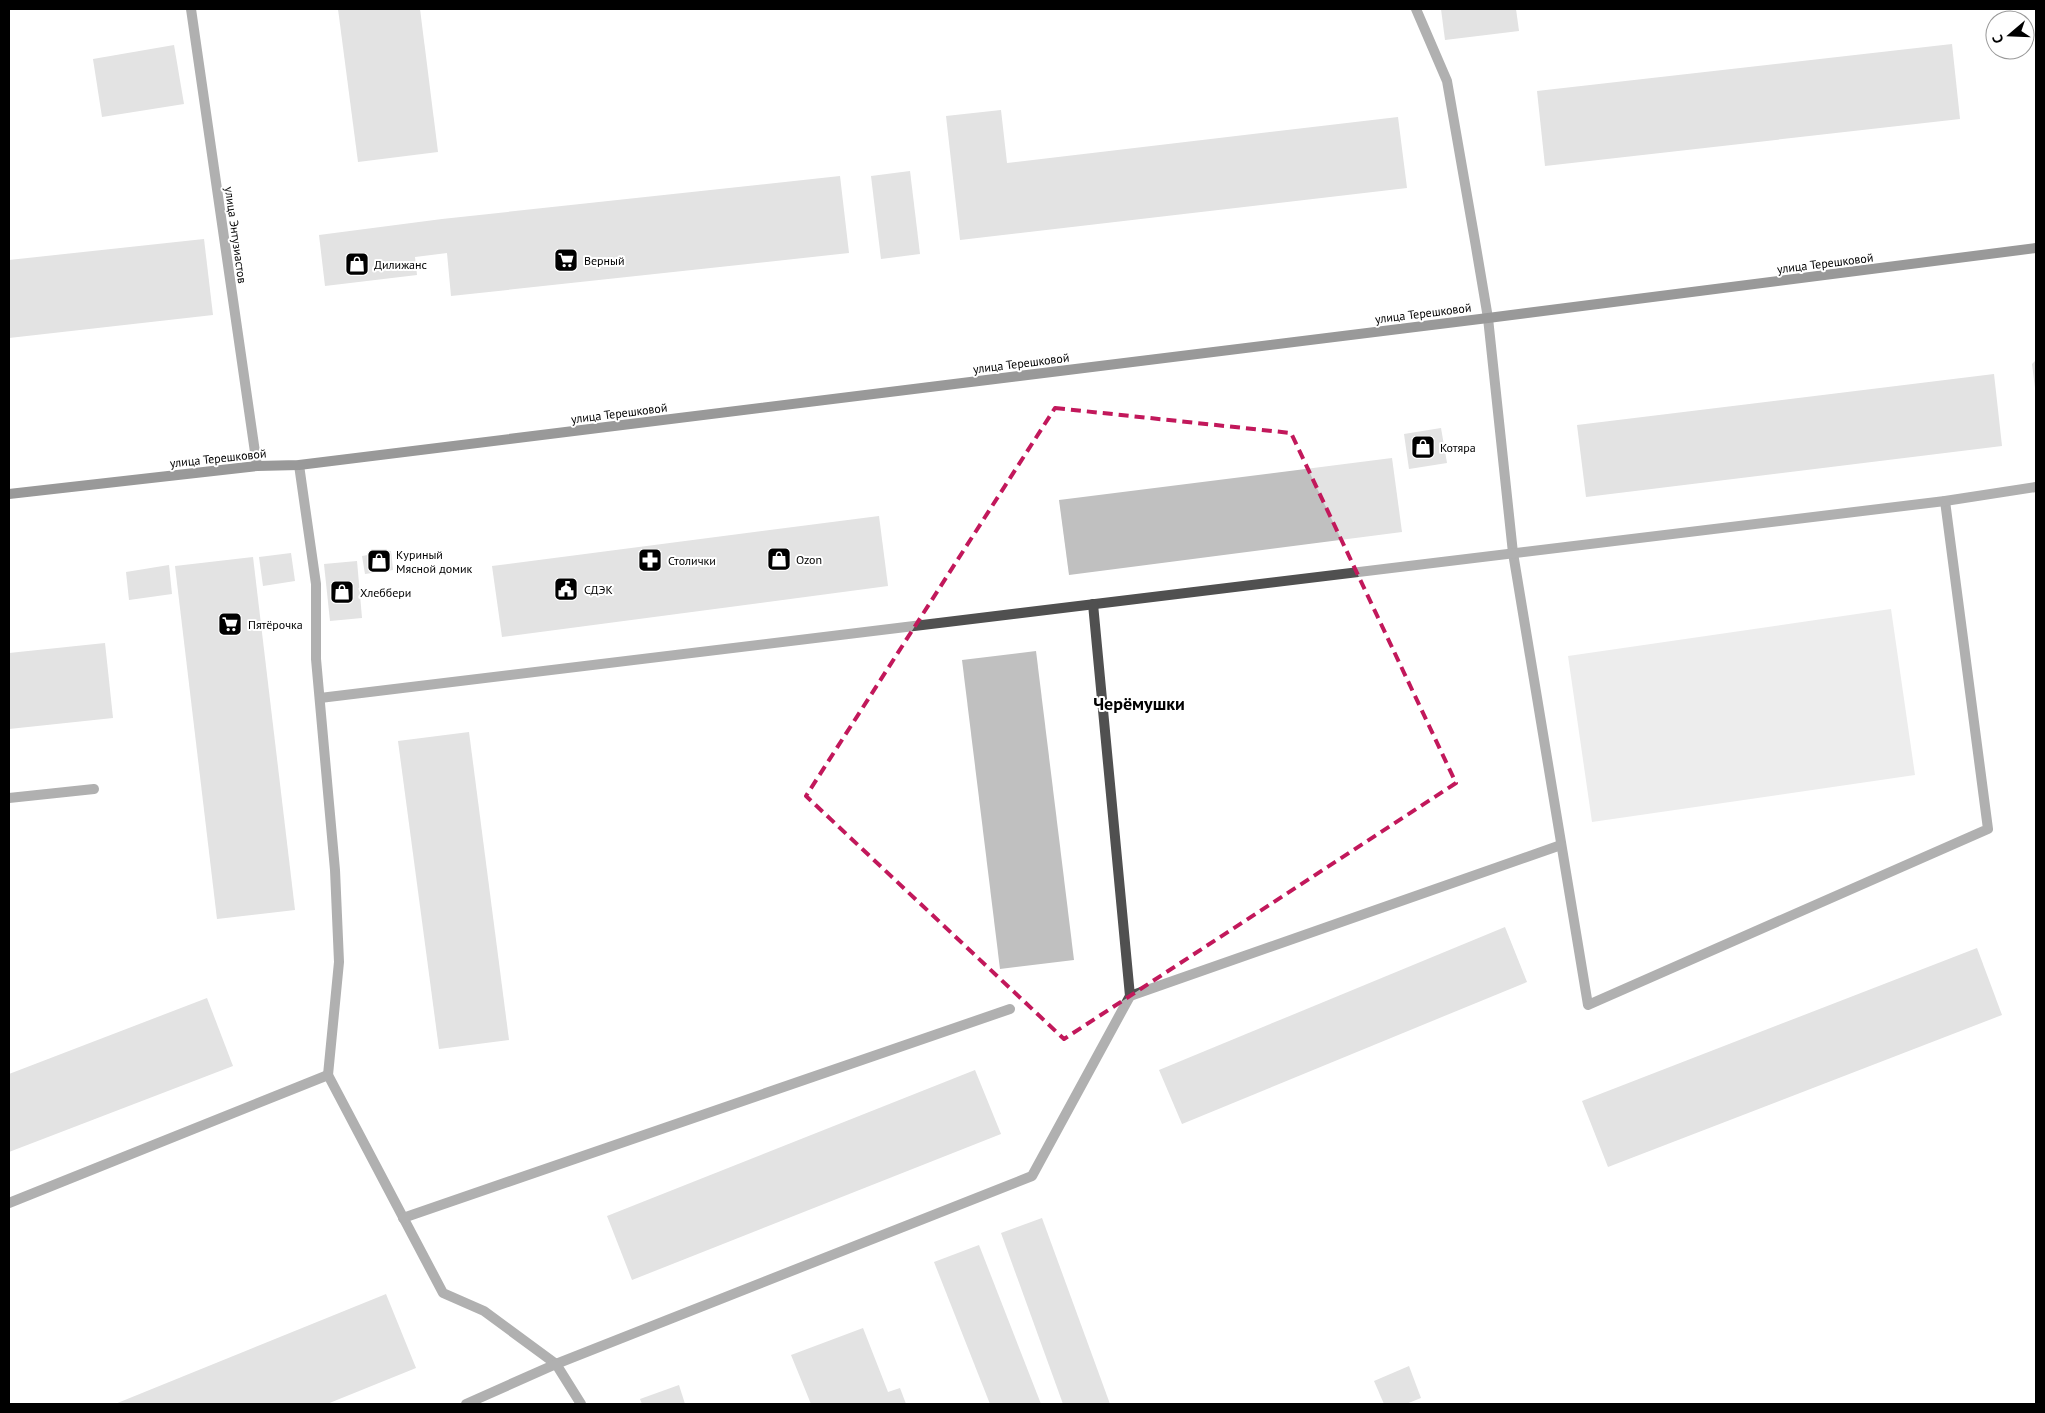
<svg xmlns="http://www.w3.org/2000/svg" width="2045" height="1413" viewBox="0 0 2045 1413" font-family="'PT Sans',sans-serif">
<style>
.green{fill:#d7d7d7}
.building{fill:#c0c0c0}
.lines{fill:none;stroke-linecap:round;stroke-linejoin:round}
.lane{stroke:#505050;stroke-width:10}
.street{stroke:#505050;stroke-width:10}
.secondary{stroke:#1d1d1d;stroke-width:10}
.marked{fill:none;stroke:#c2185b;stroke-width:4;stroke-dasharray:10 6;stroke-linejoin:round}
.labels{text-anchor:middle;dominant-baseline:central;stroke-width:4;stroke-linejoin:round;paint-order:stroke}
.street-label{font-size:12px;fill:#000;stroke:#fff}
.poi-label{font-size:12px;fill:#000;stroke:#fff;text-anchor:start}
.district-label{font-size:18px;font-weight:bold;fill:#000;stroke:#fff}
</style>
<rect width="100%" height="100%" fill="#fff"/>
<path class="green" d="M1891 609 1915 775 1592 822 1568 656Z"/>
<g class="building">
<path d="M338 9H420L438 152 358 162Z"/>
<path d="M1441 9H1516L1519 31 1445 40Z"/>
<path d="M1952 44 1960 119 1545 166 1537 91Z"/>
<path d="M174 45 184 104 102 117 93 59Z"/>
<path d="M1001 110 1007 163 1398 117 1407 188 960 240 946 116Z"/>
<path d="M910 171 920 254 881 259 871 176Z"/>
<path d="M840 176 849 253 451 296 447 253 415 257 417 275 325 286 319 235 442 219Z"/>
<path d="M204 239 213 315 9 338V260Z"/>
<path d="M2036 360V388H2035L2032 364Z"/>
<path d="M1994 374 2002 446 1586 497 1577 425Z"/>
<path d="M1441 428 1447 463 1409 469 1404 434Z"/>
<path d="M1392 458 1402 532 1069 575 1059 500Z"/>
<path d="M879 516 888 586 502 637 492 566Z"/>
<path d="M391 551 393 570 365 574 362 556Z"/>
<path d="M291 553 295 581 263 586 259 557Z"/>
<path d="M253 557 295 910 217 919 175 566Z"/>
<path d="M357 561 362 618 330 621 324 564Z"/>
<path d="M169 565 172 594 129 600 126 572Z"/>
<path d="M105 643 113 718 9 729V653Z"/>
<path d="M1036 651 1074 960 1000 969 962 660Z"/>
<path d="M469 732 509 1040 439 1049 398 741Z"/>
<path d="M1505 927 1527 982 1182 1124 1159 1070Z"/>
<path d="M1977 948 2002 1015 1608 1167 1582 1101Z"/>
<path d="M207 998 233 1066 9 1152V1074Z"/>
<path d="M975 1070 1001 1134 632 1280 607 1216Z"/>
<path d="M1042 1218 1110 1404H1063L1001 1233Z"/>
<path d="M979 1245 1041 1404H990L934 1262Z"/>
<path d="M386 1294 416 1368 327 1404H115Z"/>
<path d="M863 1328 888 1392 900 1388 906 1404H811L791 1355Z"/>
<path d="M1409 1366 1421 1398 1406 1404H1384L1374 1381Z"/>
<path d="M679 1385 685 1404H642L640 1399Z"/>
</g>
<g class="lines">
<g class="lane">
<path d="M1416 9 1447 81 1476 247 1488 318 1513 553 1588 1005 1988 829 1945 501"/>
<path d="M299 465 316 584V659L335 870 339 962 328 1075"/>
<path d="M320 698 1945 501 2036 487"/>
<path d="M9 798 94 789"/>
<path d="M1130 996 1561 845"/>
<path d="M9 1203 328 1075 443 1293 484 1311 556 1364 1032 1176 1130 996 1093 604"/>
<path d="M403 1218 1010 1009"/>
<path d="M466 1404 556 1364 581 1404"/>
</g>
<path class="street" d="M191 9 257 466"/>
<path class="secondary" d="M9 494 257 466 299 465 1488 318 2036 248"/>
</g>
<path d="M0 0H2045V1413H0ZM1055 408 1291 433 1456 783 1064 1039 806 796Z" fill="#fff" fill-opacity=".55" fill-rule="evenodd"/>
<path class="marked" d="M1055 408 1291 433 1456 783 1064 1039 806 796Z"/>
<defs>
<g id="supermarket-square" transform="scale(1.25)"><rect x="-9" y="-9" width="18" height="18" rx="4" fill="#000" stroke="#fff"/><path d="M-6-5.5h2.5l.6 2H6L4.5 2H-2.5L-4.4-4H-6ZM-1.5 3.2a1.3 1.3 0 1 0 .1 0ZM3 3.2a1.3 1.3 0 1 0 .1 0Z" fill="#fff"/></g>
<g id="shop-square" transform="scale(1.25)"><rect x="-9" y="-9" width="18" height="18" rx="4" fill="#000" stroke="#fff"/><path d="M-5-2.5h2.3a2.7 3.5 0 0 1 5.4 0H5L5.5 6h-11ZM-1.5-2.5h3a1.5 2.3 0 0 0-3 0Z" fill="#fff"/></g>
<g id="pharmacy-square" transform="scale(1.25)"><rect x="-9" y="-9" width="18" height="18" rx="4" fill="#000" stroke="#fff"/><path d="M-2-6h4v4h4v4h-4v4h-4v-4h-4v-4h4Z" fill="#fff"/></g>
<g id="civic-square" transform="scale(1.25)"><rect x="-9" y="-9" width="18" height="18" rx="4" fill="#000" stroke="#fff"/><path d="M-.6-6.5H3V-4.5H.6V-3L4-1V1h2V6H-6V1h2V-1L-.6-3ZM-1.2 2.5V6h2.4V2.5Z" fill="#fff"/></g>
</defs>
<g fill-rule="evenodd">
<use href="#supermarket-square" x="566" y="260"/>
<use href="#shop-square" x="357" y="264"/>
<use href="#shop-square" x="1423" y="447"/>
<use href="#shop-square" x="779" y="559"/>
<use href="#pharmacy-square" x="650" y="560"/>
<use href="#shop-square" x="379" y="561"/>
<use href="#civic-square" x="566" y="589"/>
<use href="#shop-square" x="342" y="592"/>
<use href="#supermarket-square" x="230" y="624"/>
</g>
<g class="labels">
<g class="street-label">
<text transform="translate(236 235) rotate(82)">улица Энтузиастов</text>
<text transform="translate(1825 263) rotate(-7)">улица Терешковой</text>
<text transform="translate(1423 313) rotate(-7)">улица Терешковой</text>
<text transform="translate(1021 363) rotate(-7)">улица Терешковой</text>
<text transform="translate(619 413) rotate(-7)">улица Терешковой</text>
<text transform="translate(218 458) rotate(-6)">улица Терешковой</text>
</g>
<g class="poi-label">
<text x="584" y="260">Верный</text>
<text x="374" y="264">Дилижанс</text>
<text x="1440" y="447">Котяра</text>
<text x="396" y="554">Куриный<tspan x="396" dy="14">Мясной домик</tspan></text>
<text x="796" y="559">Ozon</text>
<text x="668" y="560">Столички</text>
<text x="584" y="589">СДЭК</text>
<text x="360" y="592">Хлеббери</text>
<text x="248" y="624">Пятёрочка</text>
</g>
<g class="district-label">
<text x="1139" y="703">Черёмушки</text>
</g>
</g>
<rect width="2045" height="1413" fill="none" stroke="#000000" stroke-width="20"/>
<g transform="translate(2010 35) rotate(251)"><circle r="24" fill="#ffffff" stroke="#999999"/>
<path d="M0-4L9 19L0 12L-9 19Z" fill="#000000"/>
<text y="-8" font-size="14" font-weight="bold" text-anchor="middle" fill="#000000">С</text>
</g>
</svg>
